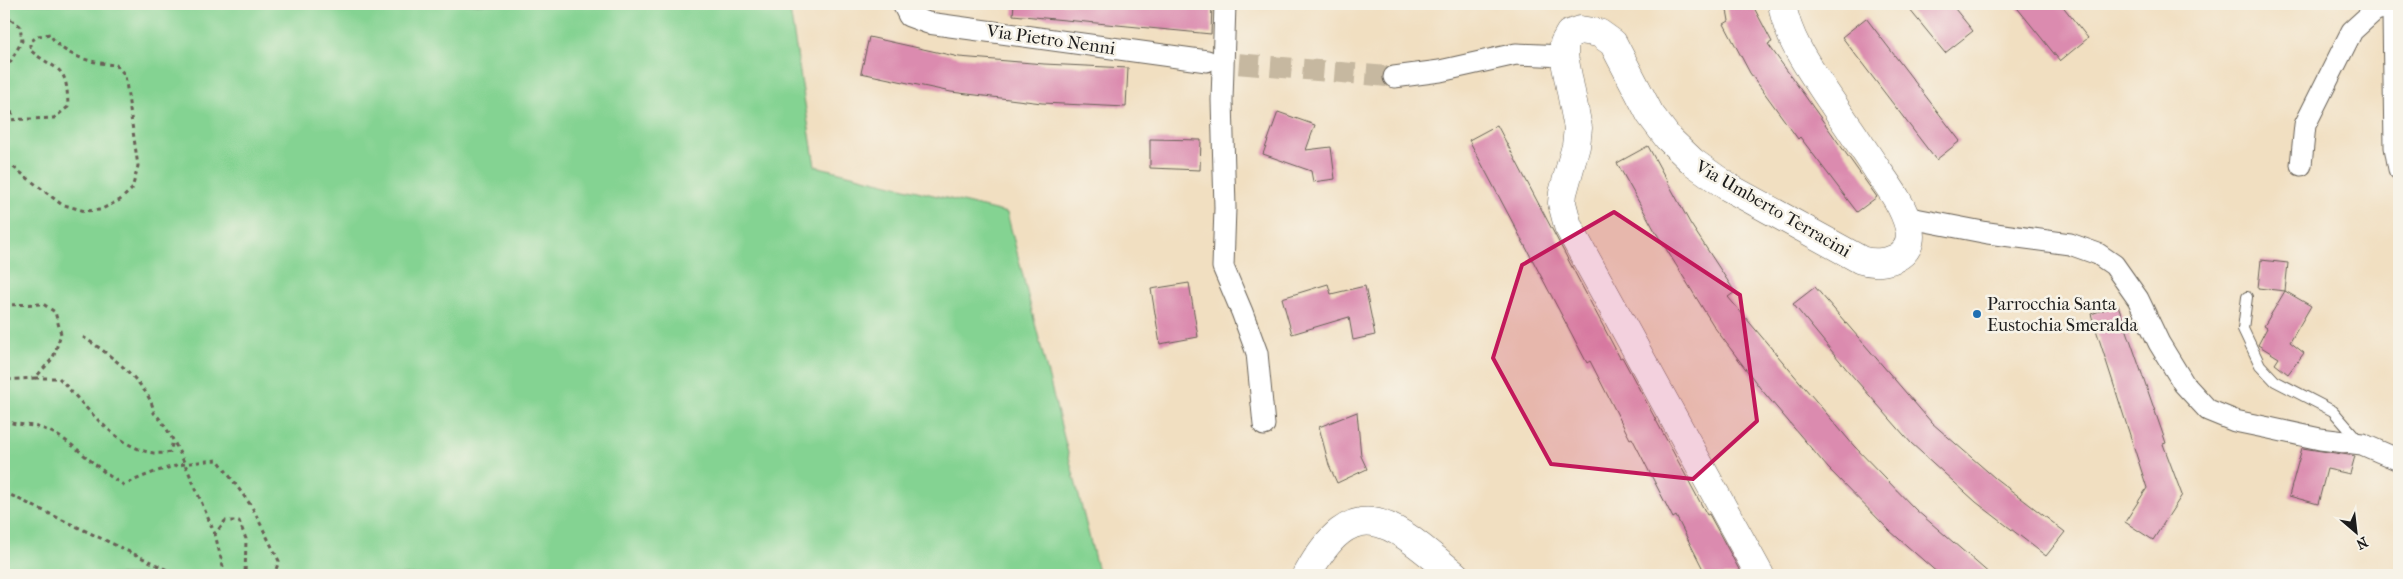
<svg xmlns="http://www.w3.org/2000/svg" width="2403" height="579" viewBox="0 0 2403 579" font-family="'IM FELL French Canon',serif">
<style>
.green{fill:#84d392;stroke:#507857}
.building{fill:#db8baf}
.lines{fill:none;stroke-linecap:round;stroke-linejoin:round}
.street-tunnel{stroke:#c6b8a0;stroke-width:21;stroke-dasharray:21 11;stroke-linecap:butt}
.lane-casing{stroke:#676056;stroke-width:12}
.street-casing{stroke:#676056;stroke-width:23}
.secondary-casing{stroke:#676056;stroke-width:29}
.path{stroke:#676056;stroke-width:3;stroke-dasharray:4 4;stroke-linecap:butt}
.lane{stroke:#fff;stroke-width:10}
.street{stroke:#fff;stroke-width:21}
.secondary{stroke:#fff;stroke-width:28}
.marked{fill:#c2185b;fill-opacity:0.2;stroke:#c2185b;stroke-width:4;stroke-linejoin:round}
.poi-dot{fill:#1f6fb2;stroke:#f7f3e8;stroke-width:2}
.labels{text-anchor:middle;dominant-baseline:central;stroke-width:5;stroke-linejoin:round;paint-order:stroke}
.street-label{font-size:18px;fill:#1c1c1c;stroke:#f7f3e8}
.poi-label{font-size:18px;fill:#1c1c1c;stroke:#f7f3e8;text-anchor:start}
</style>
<rect width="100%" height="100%" fill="#f7f3e8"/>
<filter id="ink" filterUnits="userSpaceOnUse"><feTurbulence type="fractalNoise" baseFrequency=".02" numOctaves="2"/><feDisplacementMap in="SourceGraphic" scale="10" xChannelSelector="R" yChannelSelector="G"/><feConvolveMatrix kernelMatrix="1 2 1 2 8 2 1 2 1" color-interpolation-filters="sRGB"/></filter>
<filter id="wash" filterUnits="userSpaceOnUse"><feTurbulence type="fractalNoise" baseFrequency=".0096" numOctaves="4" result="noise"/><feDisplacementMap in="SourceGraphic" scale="20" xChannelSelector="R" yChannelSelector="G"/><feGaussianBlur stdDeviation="1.12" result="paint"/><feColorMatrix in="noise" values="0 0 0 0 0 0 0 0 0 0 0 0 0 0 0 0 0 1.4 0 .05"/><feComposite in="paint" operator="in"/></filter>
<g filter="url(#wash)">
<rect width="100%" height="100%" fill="#f1dfc1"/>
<path class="green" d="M4 4H789L815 166 1007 213 1099 575H4Z"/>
<g id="blocks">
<g class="building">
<path d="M1014 4H1212L1211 34 1013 15Z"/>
<path d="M1726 4H1752L1772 42 1768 44 1877 197 1857 212 1800 137 1798 139 1750 73 1724 24 1729 21Z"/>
<path d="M1905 4H1951L1973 31 1945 53Z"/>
<path d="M2014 4H2061L2088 38 2060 61Z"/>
<path d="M1866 18 1960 141 1936 160 1842 37Z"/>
<path d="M869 37 959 57 1044 64 1128 68 1126 107 1042 103 951 92 861 73Z"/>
<path d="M1278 112 1315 125 1306 150 1331 147 1335 179 1313 182 1311 171 1263 154Z"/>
<path d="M1497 125 1620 358 1622 357 1707 515 1709 514 1742 575H1706L1676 516 1673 518 1632 438 1630 439 1590 361 1587 363 1469 140Z"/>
<path d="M1150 139 1201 140 1200 170 1150 168Z"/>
<path d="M1648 146 1690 223 1735 292 1728 297 1854 446 1916 510 1991 575H1940L1890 531 1828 468 1760 388 1715 328 1655 231 1617 163Z"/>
<path d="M2261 260 2288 263 2285 291 2258 288Z"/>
<path d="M1189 283 1198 337 1160 344 1151 289Z"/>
<path d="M1328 284 1331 294 1365 286 1375 335 1353 340 1349 317 1292 334 1282 298Z"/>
<path d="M1815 287 1932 423 1995 478 2065 532 2046 556 1976 502 1911 443 1849 372 1793 304Z"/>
<path d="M2285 291 2311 306 2290 342 2304 353 2288 374 2275 364 2279 358 2258 345 2267 328 2264 326Z"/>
<path d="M2118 305 2166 443 2163 444 2182 495 2153 540 2125 522 2147 488 2091 314Z"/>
<path d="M1357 412 1361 456 1367 469 1337 483 1329 465 1319 427Z"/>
<path d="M2302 448 2355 456 2350 474 2327 469 2318 504 2289 496Z"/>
</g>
</g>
</g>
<g filter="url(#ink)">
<use href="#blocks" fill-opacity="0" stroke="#676056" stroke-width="1"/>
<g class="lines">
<path class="street-tunnel" d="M1207 61 1394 77"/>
<g class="lane-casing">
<path id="lane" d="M2247 297 2243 329 2260 365 2275 381 2333 411 2360 442"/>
</g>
<g class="street-casing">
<g id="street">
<path d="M903 4 909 16 928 23 1207 61"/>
<path d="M1225 4 1222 100 1225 208 1223 267 1242 312 1257 353 1264 425"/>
<path d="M1394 77 1440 71 1516 54 1564 56"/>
<path d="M2301 165 2305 125 2352 31 2374 11 2385 7 2393 14 2395 147 2399 169"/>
<path d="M1905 217 1988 233 2070 244 2098 254 2114 265 2138 299 2159 343 2184 384 2208 410 2235 421 2269 428 2320 439 2362 444 2399 460"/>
</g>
</g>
<g class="secondary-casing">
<g id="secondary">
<path d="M1307 575C1356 485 1394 525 1455 575"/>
<path d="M1760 575 1568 226 1562 203 1563 193 1576 146 1578 128 1564 56V43L1569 34 1580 30 1599 33 1613 43 1650 114 1668 138 1693 162 1728 187 1861 260C1883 267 1916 258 1909 228 1904 207 1890 188 1878 171 1863 148 1847 125 1831 101 1811 71 1788 41 1782 4"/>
</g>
</g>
<g class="path">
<path d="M4 5 5 4"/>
<path d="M4 15 20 26 22 41 4 73"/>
<path d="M4 97 15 120"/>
<path d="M4 120 54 118 68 107C67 62 59 74 30 50V42L38 36 50 34C61 56 93 63 116 65L125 75 138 166 132 189 120 200 100 210 85 211 61 204 12 166 4 165"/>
<path d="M4 305 43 304 55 312 61 334 53 358 35 378 4 380"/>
<path d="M83 337C107 352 151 385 154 413 175 431 202 506 215 534"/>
<path d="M35 378H59C85 405 127 463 170 452L173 441"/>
<path d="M4 420C16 426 29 424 41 428 74 439 94 469 124 485 158 469 179 463 218 460L252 507 279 561 274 575"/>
<path d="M4 492 178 575"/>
<path d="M225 575 215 534 225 521H239L246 539 245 575"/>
</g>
<use href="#lane" class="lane"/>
<use href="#street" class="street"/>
<use href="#secondary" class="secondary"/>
</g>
</g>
<path class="marked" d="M1614 212 1740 295 1757 421 1693 479 1551 464 1493 358 1522 265Z"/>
<circle class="poi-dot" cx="1977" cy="314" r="5"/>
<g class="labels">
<g class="street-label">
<text transform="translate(1051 40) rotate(8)">Via Pietro Nenni</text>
<text transform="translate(1773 209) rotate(30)">Via Umberto Terracini</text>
</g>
<g class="poi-label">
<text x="1987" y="304">Parrocchia Santa<tspan x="1987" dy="21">Eustochia Smeralda</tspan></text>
</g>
</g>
<rect width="2403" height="579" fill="none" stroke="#f7f3e8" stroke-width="20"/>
<g transform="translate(2356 532) rotate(152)" stroke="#f7f3e8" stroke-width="4" paint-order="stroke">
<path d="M0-4L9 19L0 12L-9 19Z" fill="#1c1c1c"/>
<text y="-8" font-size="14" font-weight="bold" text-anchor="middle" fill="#1c1c1c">N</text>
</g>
</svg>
